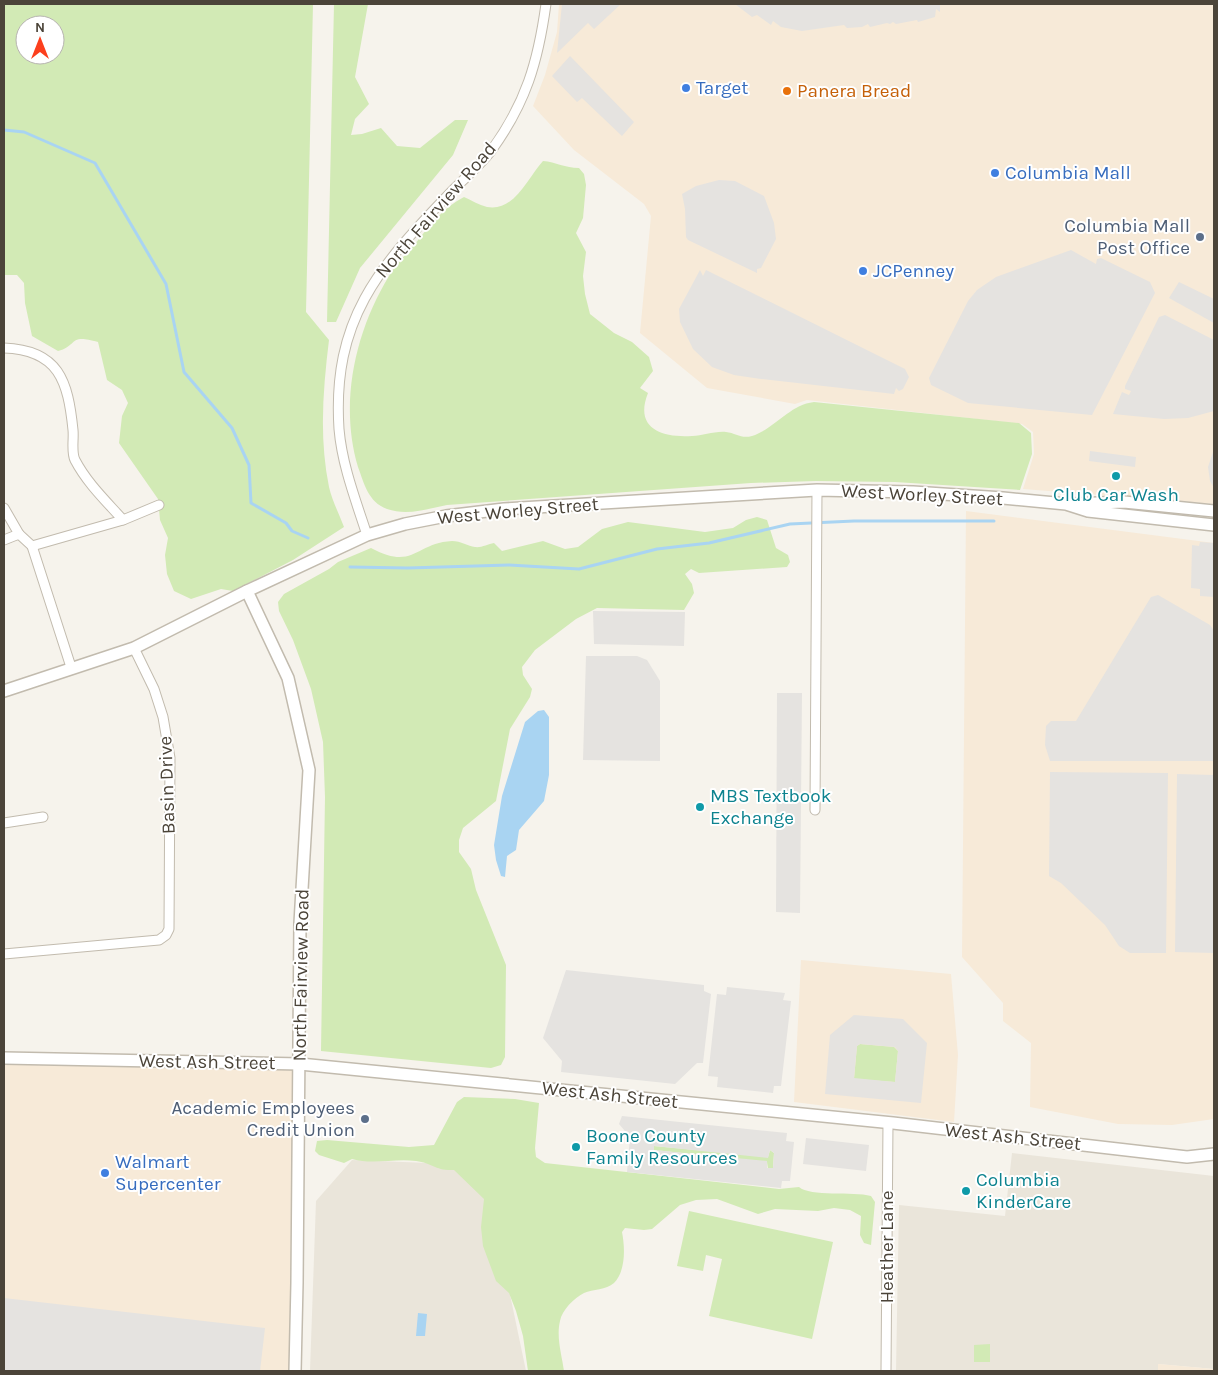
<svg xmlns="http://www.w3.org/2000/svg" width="1218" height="1375" viewBox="0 0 1218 1375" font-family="Karla,sans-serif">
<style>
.residential{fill:#eae5da}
.commercial{fill:#f7ead8}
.green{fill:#d2eab5;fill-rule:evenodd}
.parking{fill:#e5e3e0;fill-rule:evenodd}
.water{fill:#a9d4f2}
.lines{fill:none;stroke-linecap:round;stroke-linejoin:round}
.stream{stroke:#a9d4f2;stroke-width:3}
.minor-casing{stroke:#c2bbae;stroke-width:11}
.tertiary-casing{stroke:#c2bbae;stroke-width:14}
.minor{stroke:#fff;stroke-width:9}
.tertiary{stroke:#fff;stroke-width:11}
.shop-dot{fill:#3f7fe0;stroke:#fff;stroke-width:2}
.food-dot{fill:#e8710a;stroke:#fff;stroke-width:2}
.service-dot{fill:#5c6f8a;stroke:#fff;stroke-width:2}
.culture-dot{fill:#0f9aa8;stroke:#fff;stroke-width:2}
.labels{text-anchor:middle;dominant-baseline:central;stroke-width:4;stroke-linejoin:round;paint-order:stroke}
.shop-label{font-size:19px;fill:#366cbe;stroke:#fff;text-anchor:start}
.food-label{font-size:19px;fill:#c56008;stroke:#fff;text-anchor:start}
.street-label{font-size:19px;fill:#4b4439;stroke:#fff}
.service-label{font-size:19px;fill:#4e5e75;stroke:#fff;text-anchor:end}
.culture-label{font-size:19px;fill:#0d838f;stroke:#fff;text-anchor:start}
</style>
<rect width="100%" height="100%" fill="#f6f3ec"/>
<g class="residential">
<path d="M1012 1153 1214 1176V1369L1158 1364V1371H896L899 1205 1005 1216Z"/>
<path d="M352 1160 454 1164 491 1204 526 1371H310L316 1201Z"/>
</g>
<g class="commercial">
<path d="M559 4H1214V504L1023 489 1034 454 1033 432 1022 424 807 400 795 404 707 388 640 333 651 216 644 204 574 150 533 106 545 75 557 32Z"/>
<path d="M966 511 1214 543V1119L1172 1125 1118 1124 1030 1107 1031 1043 1003 1021V1003L962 957Z"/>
<path d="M801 960 951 974 958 1055 954 1122 794 1102Z"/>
<path d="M4 1058 300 1064 296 1315 289 1371H4Z"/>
<path d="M1158 1364 1214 1369V1371H1158Z"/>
</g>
<g class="green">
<path d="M4 4H313L306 312 329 340C323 389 319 438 329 487 332 500 339 514 344 527L293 560 233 591 221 589 191 599 174 591 167 574 165 555 168 538 160 520 158 499 119 443 122 416 128 403 122 390 107 380 98 342C68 333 78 346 58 351L32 336 25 303 24 283 17 275H4ZM25 25H55V55H25Z"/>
<path d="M334 4H368L355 77 369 104 355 119 351 135 362 134 381 128 397 146 420 148 455 120H468L453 155 360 268 336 322H327Z"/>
<path d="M543 161C556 162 565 168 579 168L584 174 586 185 583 218 576 233 586 252 583 276 585 294 590 314 614 333 632 342 649 357 653 371 640 388 648 393C634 428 661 438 692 436 703 436 714 431 726 432 736 433 741 439 752 436 776 428 789 405 814 402L1019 423 1031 433 1032 454 1020 490 895 482 816 481 751 483 447 505C427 509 407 516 387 509 368 502 364 483 358 467 339 403 355 332 389 276 395 265 406 254 415 244 429 226 444 207 464 197 471 200 479 205 487 207 515 212 528 177 543 161Z"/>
<path d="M757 517 767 520 776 548 788 555 790 562 787 567 699 573 691 569 685 574 692 584 694 593 684 610 597 608 576 619 535 650 522 667 523 675 532 689 530 697 510 729 496 801 463 828 459 840V852L471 869 476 890 506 965 505 1057 501 1065 491 1068 321 1051 325 797 323 742 311 689 293 640 279 611 278 602 284 594 329 569 338 562 371 548C414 571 415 543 452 541 461 541 468 546 475 547 481 548 488 544 494 543L502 551 543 541 565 549 578 547 602 529 628 522 705 532 733 528 746 520Z"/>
<path d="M860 1044 894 1047 898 1051 895 1082 854 1079 857 1046Z"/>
<path d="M464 1097 515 1099 539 1103 535 1148 536 1157 545 1163 779 1189 799 1187C810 1197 853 1191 871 1196L875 1202 871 1245 864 1243 860 1235 861 1216 850 1210 834 1208 818 1211 775 1209 758 1214 717 1199 696 1200 680 1205 652 1229 644 1230 625 1228 622 1232C625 1247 626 1271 614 1283 606 1290 593 1289 584 1293 574 1298 562 1310 560 1321 556 1337 562 1356 564 1371H528L523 1336 516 1311 509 1293 496 1281 483 1246 481 1227 484 1199 454 1170C435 1171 433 1163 416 1161 395 1158 373 1165 352 1159L344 1163 319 1155 315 1151 317 1141 327 1140 409 1147 434 1145 457 1102Z"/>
<path d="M654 1146 768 1157 770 1150 774 1153 773 1168 768 1169 767 1162 654 1150Z"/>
<path d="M689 1211 833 1242 812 1339 709 1316 722 1259 706 1255 703 1271 677 1266Z"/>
<path d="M990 1344V1362H974V1345Z"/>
</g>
<g class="parking">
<path d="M562 4H621L594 29 588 23 557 53Z"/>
<path d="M735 4H940V12L936 9 935 17 918 22 917 20 896 24 893 22 890 24 887 23 870 27 868 24 862 27 847 28 844 25 802 31 781 27 773 21 771 25 757 15 752 17Z"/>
<path d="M570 56 634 122 622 136 582 98 577 102 552 76Z"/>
<path d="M719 180 735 181 764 196 774 223 776 239 761 268 757 269V273L688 240 686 237 685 209 682 194 696 186Z"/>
<path d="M1071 250 1096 264 1097 259 1101 258 1150 282 1155 293 1092 415 968 403 931 385 929 378 968 301 977 290 996 277Z"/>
<path d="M700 270 703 276 706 270 905 369 909 377 903 389 899 391 896 388 894 394 761 379 734 375 712 367 693 349 680 322 679 309Z"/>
<path d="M1179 282 1214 299V323L1169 298Z"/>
<path d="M1165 315 1214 340V411L1188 418 1164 419 1113 414 1122 392 1129 395 1131 391 1125 389V386L1159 317Z"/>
<path d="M1214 449V488L1210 481 1208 467Z"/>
<path d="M1090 451 1136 457 1135 467 1089 461Z"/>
<path d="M1200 542 1214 543V597L1200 596V589L1191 588 1192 545 1199 546Z"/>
<path d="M1158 595 1210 625 1214 631V761H1050L1045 745 1046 726 1051 721H1076L1151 597Z"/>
<path d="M593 611 685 612 684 646 594 644Z"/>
<path d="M586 656H637L647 660 660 681V761L583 760Z"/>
<path d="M777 693H802L800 913 776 912Z"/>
<path d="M1050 772 1168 773 1166 953H1130L1119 946 1105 925 1061 883 1049 876Z"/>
<path d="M1177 774 1214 775V953L1175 952Z"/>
<path d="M566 970 704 985V991L711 994 703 1063H697L675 1084 561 1072 562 1061 543 1038Z"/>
<path d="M727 987 785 993 783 1000 791 1001 781 1086H774L773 1093 717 1087 718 1077 708 1076 717 994 726 995Z"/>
<path d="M854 1015 903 1019 927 1043 921 1103 825 1094 830 1035ZM860 1044 895 1047 898 1051 895 1082 854 1078 857 1046Z"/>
<path d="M622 1116 787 1133 786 1141 794 1142 790 1181H782L781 1188 627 1172 630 1137 619 1124ZM654 1146 768 1158 770 1150 774 1153 773 1168H767V1161L654 1150Z"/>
<path d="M806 1138 869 1145 866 1171 803 1164Z"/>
<path d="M4 1298 265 1328 260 1371H4Z"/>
</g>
<g class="water">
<path d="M544 710 549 717V775L544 801 519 830 516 850 507 856 505 877 501 876 496 860 494 845 502 796 525 722 538 711Z"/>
<path d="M418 1313 427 1314 425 1336H416Z"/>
</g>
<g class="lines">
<g class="stream">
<path d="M4 130 24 132 95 163 166 284 184 372 232 428 249 465 251 503 286 523 292 531 308 538"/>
<path d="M350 567 408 568 509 565 579 569 657 549 709 543 790 524 854 521H994"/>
</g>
<g class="minor-casing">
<g id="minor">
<path d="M4 348C59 350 68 381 73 430 74 439 71 452 75 460 87 483 106 501 123 520"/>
<path d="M4 508 19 534"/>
<path d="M367 535C356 501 342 465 339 429 332 320 378 268 449 194 462 180 479 167 491 151 526 103 538 62 546 4"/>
<path d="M4 540 19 534 32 546 71 667"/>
<path d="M32 546 123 520 159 505"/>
<path d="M815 810 817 490"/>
<path d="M4 823 43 817"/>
<path d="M4 954 159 940 166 935 169 929 170 758 163 717 154 689 134 648"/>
<path d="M886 1371 888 1123"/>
</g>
</g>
<g class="tertiary-casing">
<g id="tertiary">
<path d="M1072 504 1124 502 1214 511"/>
<path d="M247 591 288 678 309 770 300 923 297 1283 295 1371"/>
<path d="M4 691 134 648 247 591 367 535 405 524 446 516 504 509 817 490 913 492 1003 498 1066 504 1088 511 1214 525"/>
<path d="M4 1058 300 1064 893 1123 1187 1157 1214 1154"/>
</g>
</g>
<use href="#minor" class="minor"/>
<use href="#tertiary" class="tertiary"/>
</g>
<g class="shop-dot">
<circle cx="686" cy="88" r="5"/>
<circle cx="995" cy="173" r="5"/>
<circle cx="863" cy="271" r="5"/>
<circle cx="105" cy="1173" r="5"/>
</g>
<circle class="food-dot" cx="787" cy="91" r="5"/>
<g class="service-dot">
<circle cx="1200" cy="237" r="5"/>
<circle cx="365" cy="1119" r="5"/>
</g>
<g class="culture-dot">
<circle cx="1116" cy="476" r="5"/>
<circle cx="700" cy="807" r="5"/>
<circle cx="576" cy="1147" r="5"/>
<circle cx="966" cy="1191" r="5"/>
</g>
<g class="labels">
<g class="shop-label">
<text x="696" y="88">Target</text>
<text x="1005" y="173">Columbia Mall</text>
<text x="873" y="271">JCPenney</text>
<text x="115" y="1162">Walmart<tspan x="115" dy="22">Supercenter</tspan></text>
</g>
<g class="food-label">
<text x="797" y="91">Panera Bread</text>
</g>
<g class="street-label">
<text transform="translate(436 210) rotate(-49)">North Fairview Road</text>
<text transform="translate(922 495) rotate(3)">West Worley Street</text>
<text transform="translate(518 511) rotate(-5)">West Worley Street</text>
<text transform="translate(167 785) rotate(-92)">Basin Drive</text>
<text transform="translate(301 975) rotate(-89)">North Fairview Road</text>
<text transform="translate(207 1062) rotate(1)">West Ash Street</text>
<text transform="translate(610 1095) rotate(6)">West Ash Street</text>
<text transform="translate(1013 1137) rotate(6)">West Ash Street</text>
<text transform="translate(887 1247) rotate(-90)">Heather Lane</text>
</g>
<g class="service-label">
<text x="1190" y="226">Columbia Mall<tspan x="1190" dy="22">Post Office</tspan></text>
<text x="355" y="1108">Academic Employees<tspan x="355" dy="22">Credit Union</tspan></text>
</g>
<g class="culture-label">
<text x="1116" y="495" text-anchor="middle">Club Car Wash</text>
<text x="710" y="796">MBS Textbook<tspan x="710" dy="22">Exchange</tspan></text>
<text x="586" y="1136">Boone County<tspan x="586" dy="22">Family Resources</tspan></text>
<text x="976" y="1180">Columbia<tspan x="976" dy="22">KinderCare</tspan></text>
</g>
</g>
<rect width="1218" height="1375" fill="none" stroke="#4b4439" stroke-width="10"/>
<g transform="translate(40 40)"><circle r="24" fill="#ffffff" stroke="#b7b4b0"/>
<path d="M0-4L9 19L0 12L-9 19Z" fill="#fc3f1d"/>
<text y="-8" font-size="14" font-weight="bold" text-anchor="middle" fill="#4b4439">N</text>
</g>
</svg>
